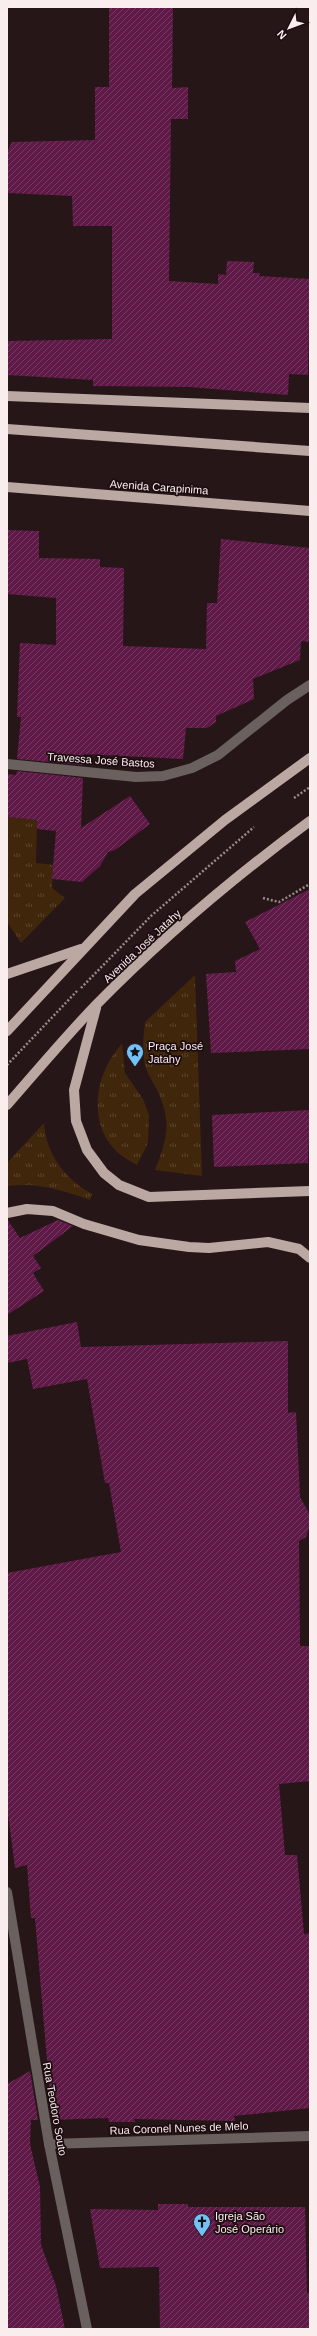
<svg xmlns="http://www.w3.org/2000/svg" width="317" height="2336" viewBox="0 0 317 2336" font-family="Helvetica,sans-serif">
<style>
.grass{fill:url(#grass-tufts)}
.building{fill:url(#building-hatch)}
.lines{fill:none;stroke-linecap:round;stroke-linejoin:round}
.path{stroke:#988a8c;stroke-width:2.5;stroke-dasharray:2 2;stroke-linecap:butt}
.minor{stroke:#6a615f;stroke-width:10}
.primary{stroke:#bba8a3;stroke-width:10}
.labels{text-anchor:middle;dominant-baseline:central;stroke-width:3.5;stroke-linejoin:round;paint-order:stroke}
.street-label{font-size:11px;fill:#f9edee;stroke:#1d0d10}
.poi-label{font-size:11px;fill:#f9edee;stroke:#1d0d10;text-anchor:start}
</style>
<defs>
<pattern id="grass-tufts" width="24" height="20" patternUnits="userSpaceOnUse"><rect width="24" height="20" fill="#40260a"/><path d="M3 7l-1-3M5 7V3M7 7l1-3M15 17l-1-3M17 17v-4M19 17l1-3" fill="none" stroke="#5c462e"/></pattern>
<pattern id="building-hatch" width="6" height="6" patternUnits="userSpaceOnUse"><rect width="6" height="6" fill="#5f1947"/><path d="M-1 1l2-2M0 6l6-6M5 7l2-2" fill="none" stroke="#773b62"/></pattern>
</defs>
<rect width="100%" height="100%" fill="#271618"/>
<g class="grass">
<path d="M7 817 37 820 36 863 53 865 52 888 65 898 21 943 7 922Z"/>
<path d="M195 975 202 1176 155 1170C168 1137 172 1120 156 1088 151 1079 145 1070 144 1059 142 1047 144 1034 145 1022Z"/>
<path d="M122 1044 125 1073 143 1099 149 1115 148 1143 137 1165C132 1162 126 1159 121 1155 86 1127 94 1073 122 1044Z"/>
<path d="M44 1123C46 1154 65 1179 92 1194L90 1200C62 1190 37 1182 7 1186V1163Z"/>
</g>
<g class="building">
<path d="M109 7H173L172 88 188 87V119H171L169 281 218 284V274L226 275 227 261 254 262 253 273H260L259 276 310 279 308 375 289 374 288 395 190 387 93 386V380L7 375V341L112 339V226H73L72 196 7 193V152L12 142 95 140V87H109Z"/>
<path d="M7 530 39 531V558L100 559V567L124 568 123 646 206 649 207 603H217L221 539 310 548V642L301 641 300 660 253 679 254 699 216 716V722L207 728H186L183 759 84 754 83 765 17 759 21 717H17L20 643 56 645V598L7 594Z"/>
<path d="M17 771 83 778 81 828 130 796 150 824 115 850 108 852 100 866 82 882 52 879 56 831 37 829V820L7 817V774L16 775Z"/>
<path d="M310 889V1049L211 1053 206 974 236 972 235 961 260 949 245 922Z"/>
<path d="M310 1110 308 1163 214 1167 212 1115Z"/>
<path d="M7 1219 20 1238 58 1220 73 1226 33 1256 41 1268 33 1273 44 1291 7 1315Z"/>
<path d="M77 1322 81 1347 288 1341V1413L296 1412 300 1497 310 1515V1525L306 1537 299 1541 300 1646H310V1781L279 1784 285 1855H297L304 1934 310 1933V2108L234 2116 235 2121 134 2119 135 2122H109L108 2118 52 2120 35 1918H31L27 1865 15 1868 7 1806V1573L121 1552 109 1483H105L87 1379 33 1389 27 1359 7 1363V1336Z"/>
<path d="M30 2071 38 2120H31L30 2144 40 2187 41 2245 56 2286 65 2329H7V2084Z"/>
<path d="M158 2204H188V2207H305L307 2293H310V2329H160L159 2267 100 2268 90 2209 158 2210Z"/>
</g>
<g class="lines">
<g class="path">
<path d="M294 798 310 787"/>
<path d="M263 898 279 902 310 884"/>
<path d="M81 988 151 916 254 827"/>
<path d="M7 1065 77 991"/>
</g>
<g class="minor">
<path d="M7 764 136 777 163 776 192 768 218 755 287 700 310 685"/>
<path d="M7 1892 49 2144 87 2329"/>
<path d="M49 2144 310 2136"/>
</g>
<g class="primary">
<path d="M7 396 310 408"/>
<path d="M7 429 310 451"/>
<path d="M7 487 310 511"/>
<path d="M7 974 81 949"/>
<path d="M96 1008 74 1090 76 1121 87 1150 104 1173 119 1185 149 1197 310 1191"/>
<path d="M7 1031 135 894 225 820 310 758"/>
<path d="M7 1105C36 1072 65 1037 96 1005 162 938 234 877 310 821"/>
<path d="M7 1213 27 1209 53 1211 84 1224 139 1240 189 1247 209 1248 268 1242 299 1249 310 1258"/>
</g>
</g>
<defs>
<g id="sight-pin" transform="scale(0.9)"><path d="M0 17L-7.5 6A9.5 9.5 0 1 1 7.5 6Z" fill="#73c1f6" stroke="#1d0d10"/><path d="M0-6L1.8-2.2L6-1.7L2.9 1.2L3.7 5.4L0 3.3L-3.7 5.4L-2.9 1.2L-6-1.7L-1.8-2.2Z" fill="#111"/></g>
<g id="church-pin" transform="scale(0.9)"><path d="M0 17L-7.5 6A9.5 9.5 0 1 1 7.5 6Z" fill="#73c1f6" stroke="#1d0d10"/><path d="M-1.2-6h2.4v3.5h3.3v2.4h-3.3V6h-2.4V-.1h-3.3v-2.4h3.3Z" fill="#111"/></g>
</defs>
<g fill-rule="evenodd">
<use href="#sight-pin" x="135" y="1052"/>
<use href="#church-pin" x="202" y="2222"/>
</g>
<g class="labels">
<g class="street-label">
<text transform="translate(159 487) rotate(4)">Avenida Carapinima</text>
<text transform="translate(101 760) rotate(4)">Travessa José Bastos</text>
<text transform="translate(142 946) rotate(-43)">Avenida José Jatahy</text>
<text transform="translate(55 2109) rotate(80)">Rua Teodoro Souto</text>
<text transform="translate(179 2128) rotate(-2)">Rua Coronel Nunes de Melo</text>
</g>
<g class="poi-label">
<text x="148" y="1046">Praça José<tspan x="148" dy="13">Jatahy</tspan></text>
<text x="215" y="2216">Igreja São<tspan x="215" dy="13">José Operário</tspan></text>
</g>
</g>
<rect width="317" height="2336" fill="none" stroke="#f9edee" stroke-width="16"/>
<g transform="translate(289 28) rotate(228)" stroke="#1d0d10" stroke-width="3" paint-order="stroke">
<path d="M0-3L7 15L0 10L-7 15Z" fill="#f9edee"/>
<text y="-6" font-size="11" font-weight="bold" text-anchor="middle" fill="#f9edee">N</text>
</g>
</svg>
